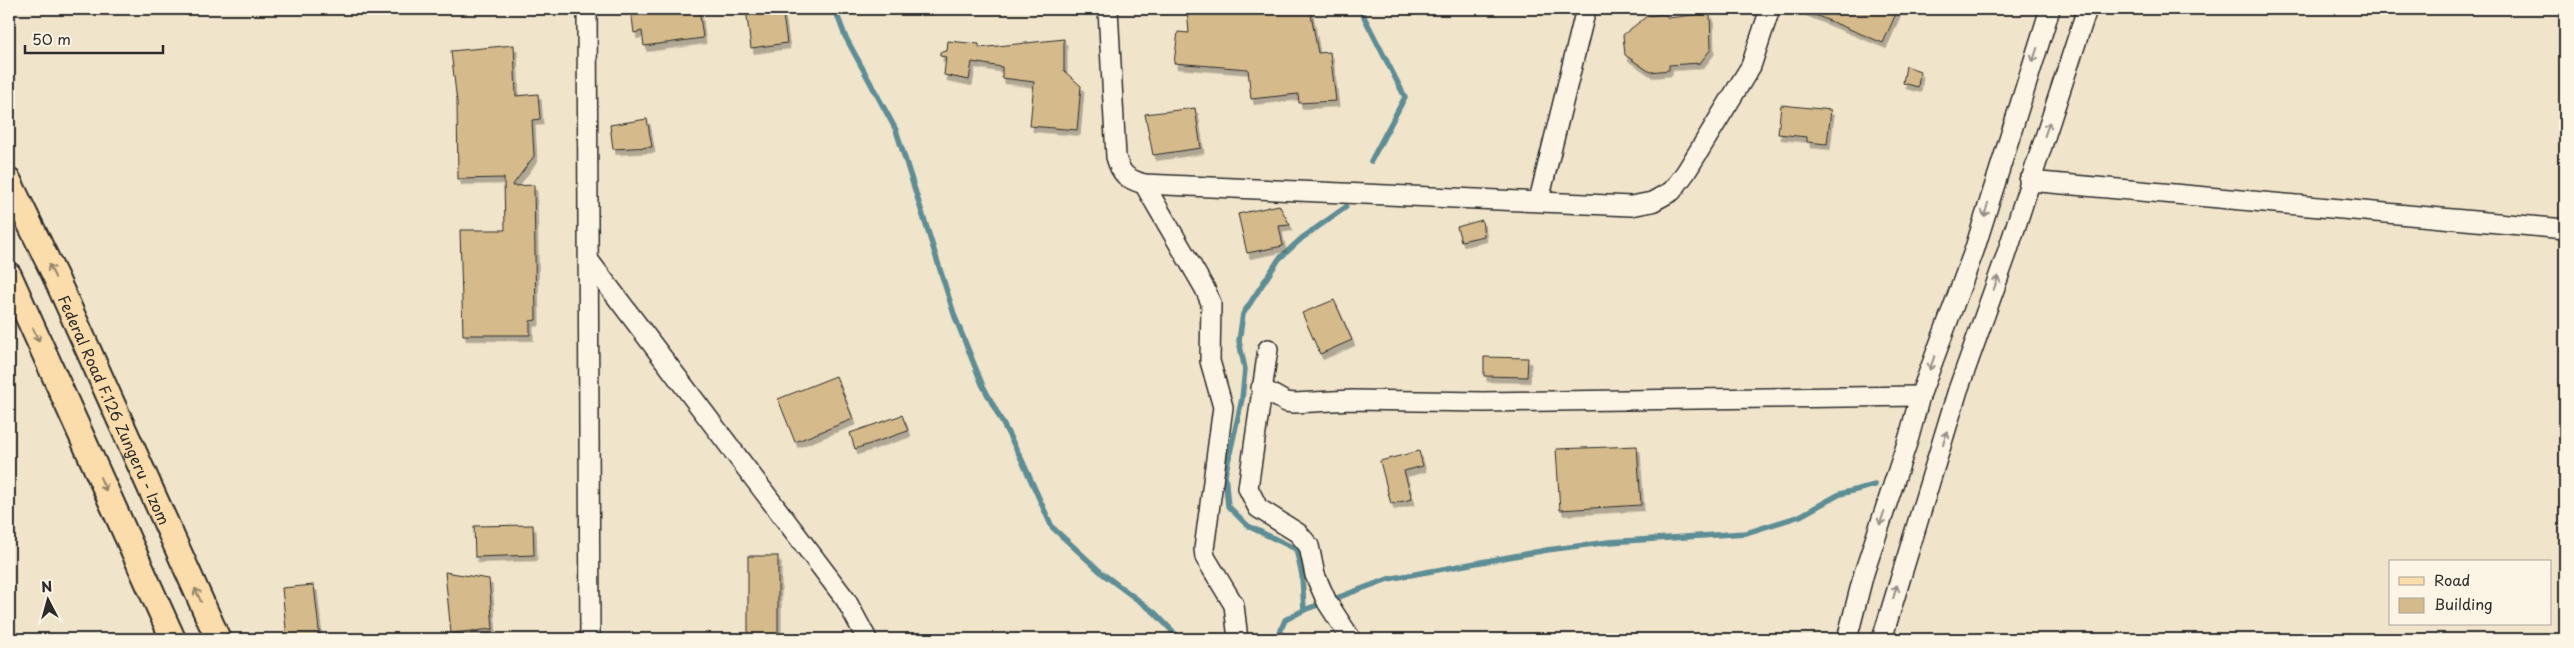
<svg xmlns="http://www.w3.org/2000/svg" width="2574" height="648" viewBox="0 0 2574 648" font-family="'Playpen Sans',sans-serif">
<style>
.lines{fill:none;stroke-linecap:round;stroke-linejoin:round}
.stream{stroke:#5d8d95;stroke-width:5.5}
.building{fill:#d5bb8b;stroke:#2b2b2b;filter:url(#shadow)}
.minor-casing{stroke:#2b2b2b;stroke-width:22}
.major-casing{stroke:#2b2b2b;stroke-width:28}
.minor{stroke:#fcf5e5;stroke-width:19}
.major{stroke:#fbdcab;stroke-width:24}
.oneway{stroke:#949088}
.oneway2{stroke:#93846b}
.labels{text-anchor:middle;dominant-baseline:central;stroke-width:4;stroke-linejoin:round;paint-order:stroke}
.street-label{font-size:15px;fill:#2b2b2b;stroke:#fcf5e5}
</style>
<defs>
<filter id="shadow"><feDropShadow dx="3" dy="5.5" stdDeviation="0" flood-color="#0004"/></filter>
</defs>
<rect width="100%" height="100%" fill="#f0e4ca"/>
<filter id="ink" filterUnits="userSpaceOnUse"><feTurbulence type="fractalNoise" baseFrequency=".02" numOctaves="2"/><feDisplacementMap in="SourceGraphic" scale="10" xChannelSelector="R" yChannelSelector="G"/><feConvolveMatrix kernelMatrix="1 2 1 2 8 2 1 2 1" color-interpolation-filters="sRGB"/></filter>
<g filter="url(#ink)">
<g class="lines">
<g class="stream">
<path d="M835 9 845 36 896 130 955 317 982 384 1020 456 1052 527 1103 574 1154 612 1180 639"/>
<path d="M1360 9 1405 97 1371 161"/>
<path d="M1304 610 1302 575 1296 549 1248 526 1228 506 1225 475 1242 399 1245 369 1239 341 1243 314 1279 259 1302 238 1346 207"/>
<path d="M1277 639 1285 620 1304 610 1388 579 1547 550 1609 542 1746 533 1800 516 1840 494 1875 485"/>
</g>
</g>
<g class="building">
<path d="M631 9H699L703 38 644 46 642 31 634 33Z"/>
<path d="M746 9H782L787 43 751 48Z"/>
<path d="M1187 9H1310L1318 53 1330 52 1336 101 1299 103 1298 94 1251 99 1248 69 1174 63 1178 32 1189 33Z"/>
<path d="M1801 9H1898L1883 43Z"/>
<path d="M1710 13 1711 49 1700 63 1669 65V70L1650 72 1625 55 1623 35 1647 16 1665 14 1668 18Z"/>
<path d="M1064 39V71L1081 86 1077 130 1030 126 1034 82 1002 78V67L972 62 969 80 944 75 946 57 940 56V52L947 51 948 41 979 44V48Z"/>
<path d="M514 45 516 96 538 94 540 119 532 120 534 156 512 186 534 185 536 320 530 321V335H463L460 230H505L504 178 458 179 457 102 451 51Z"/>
<path d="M1906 66 1920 71 1918 87 1903 83Z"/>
<path d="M1781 105 1831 110 1827 144 1807 142V137L1778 134Z"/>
<path d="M1195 108 1201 148 1153 155 1145 114Z"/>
<path d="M647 119 652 147 613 149 610 125Z"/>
<path d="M1279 205 1290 225 1279 226 1283 246 1247 253 1238 214Z"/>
<path d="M1482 220 1484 236 1461 241 1457 227Z"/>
<path d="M1334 300 1352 340 1320 354 1302 313Z"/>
<path d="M1484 357 1528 358 1527 377 1484 376Z"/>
<path d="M836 376 853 419 795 442 778 399Z"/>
<path d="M902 415 908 431 855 449 850 433Z"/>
<path d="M1637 446 1641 505 1560 510 1556 449Z"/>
<path d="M1419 451 1423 466 1404 471 1412 499 1391 504 1380 461Z"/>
<path d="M533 525 534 555 475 557 474 526Z"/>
<rect x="748" y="556" width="30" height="83"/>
<path d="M445 572 489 579 493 629 451 633Z"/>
<path d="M314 585 320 639H287L282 588Z"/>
</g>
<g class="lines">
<g class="minor-casing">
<g id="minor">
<path d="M587 9 590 639"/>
<path d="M1108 9 1116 157C1121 175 1127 179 1144 184L1631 206 1652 202 1672 191 1686 172 1751 66 1770 9"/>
<path d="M2029 181 2565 229"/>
<path d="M1144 184 1205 289 1211 303 1210 361 1223 407 1204 549 1205 557 1234 605 1238 639"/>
<path d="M1539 200 1586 9"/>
<path d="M590 262 846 600 867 639"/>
<path d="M1268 349 1248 488 1258 508 1298 533 1309 546 1315 575 1327 602 1351 639"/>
<path d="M1261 388 1286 402 1294 403 1352 400 1483 402 1920 396"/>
<path d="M1847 639 1864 573 1909 437 1920 396 1974 251 2050 9"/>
<path d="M1882 639 1958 390 2006 256 2087 9"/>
</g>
</g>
<g class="major-casing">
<g id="major">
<path id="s1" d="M9 181 55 276 218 639"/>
<path d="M9 275 173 639"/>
</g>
</g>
<use href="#minor" class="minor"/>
<use href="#major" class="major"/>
</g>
<defs><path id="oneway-shaft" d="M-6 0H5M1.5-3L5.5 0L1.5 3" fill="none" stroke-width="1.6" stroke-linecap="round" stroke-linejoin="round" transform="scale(1.25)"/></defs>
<g class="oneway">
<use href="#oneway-shaft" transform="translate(2035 55) rotate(108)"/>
<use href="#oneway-shaft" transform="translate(2047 129) rotate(-71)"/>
<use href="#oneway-shaft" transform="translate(1986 210) rotate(106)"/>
<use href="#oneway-shaft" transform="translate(1996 283) rotate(-70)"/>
<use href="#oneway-shaft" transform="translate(1932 363) rotate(110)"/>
<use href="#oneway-shaft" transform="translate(1945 438) rotate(-74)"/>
<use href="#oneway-shaft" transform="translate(1882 518) rotate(108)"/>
<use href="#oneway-shaft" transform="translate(1895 592) rotate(-74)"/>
</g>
<g class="oneway2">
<use href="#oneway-shaft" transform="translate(52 271) rotate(-116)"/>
<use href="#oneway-shaft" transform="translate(36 335) rotate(66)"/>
<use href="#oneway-shaft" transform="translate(103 484) rotate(66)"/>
<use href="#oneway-shaft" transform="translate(198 595) rotate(-114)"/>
</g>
</g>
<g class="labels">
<g class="street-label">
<text stroke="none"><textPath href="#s1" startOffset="252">Federal Road F.126 Zungeru - Izom</textPath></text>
</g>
</g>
<rect width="2574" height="648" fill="none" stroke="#fcf5e5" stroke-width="30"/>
<rect x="15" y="15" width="2544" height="618" fill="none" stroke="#2b2b2b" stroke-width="2" filter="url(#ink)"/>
<rect x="2389" y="560" width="162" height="65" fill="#fcf5e5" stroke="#a8a49b"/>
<rect x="2399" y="577" width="25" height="8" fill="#fbdcab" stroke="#a8a49b"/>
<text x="2434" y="586" font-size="15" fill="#2b2b2b">Road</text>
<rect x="2399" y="598" width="25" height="15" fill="#d5bb8b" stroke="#a8a49b"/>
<text x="2434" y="610" font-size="15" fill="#2b2b2b">Building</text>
<g transform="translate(48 600) rotate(354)" stroke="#fcf5e5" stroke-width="4" paint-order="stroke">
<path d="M0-4L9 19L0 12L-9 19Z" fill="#2b2b2b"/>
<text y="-8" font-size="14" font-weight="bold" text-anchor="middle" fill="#2b2b2b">N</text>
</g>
<path d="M25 45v8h138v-8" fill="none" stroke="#2b2b2b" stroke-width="2.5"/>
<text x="32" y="45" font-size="15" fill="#2b2b2b" stroke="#fcf5e5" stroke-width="4" paint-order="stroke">50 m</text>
</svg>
